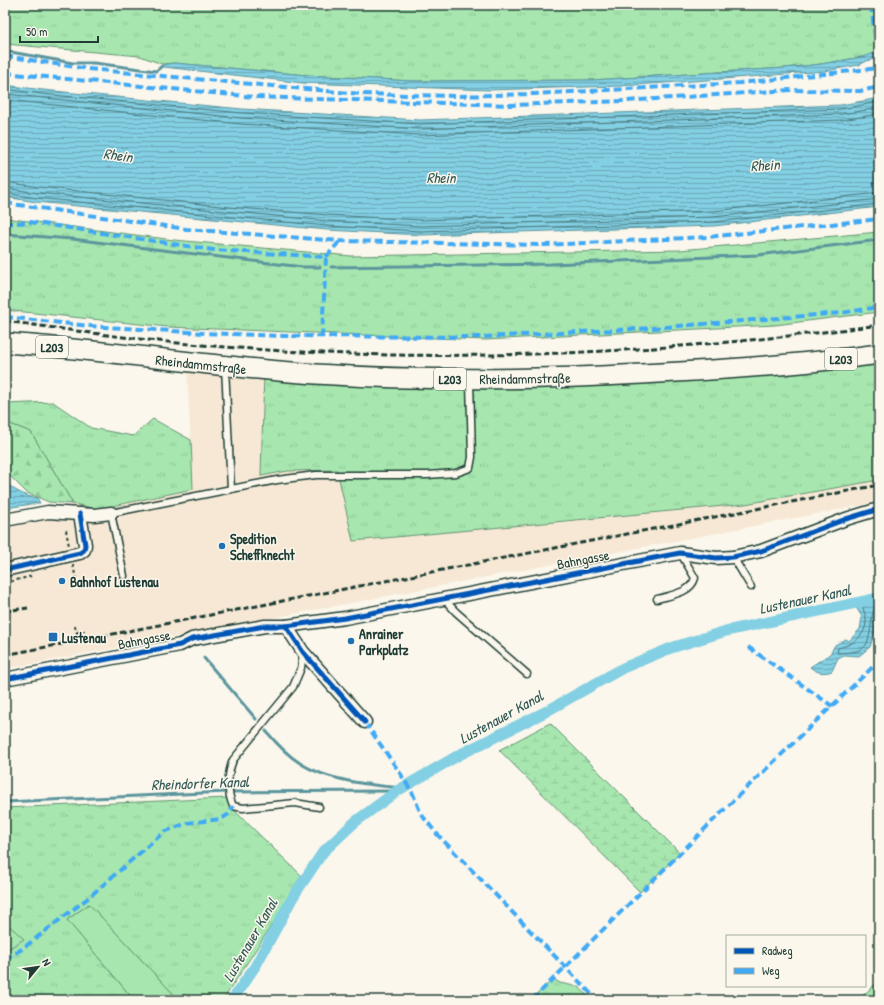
<svg xmlns="http://www.w3.org/2000/svg" width="884" height="1005" viewBox="0 0 884 1005" font-family="'Patrick Hand',sans-serif">
<style>
.built{fill:#f6e8d4}
.grass{fill:url(#grass-tufts);stroke:#639272}
.forest{fill:url(#forest-firs);stroke:#639272}
.wetland{fill:url(#wetland-marsh);stroke:#639272}
.garden{fill:#a7e7af;stroke:#639272}
.water{fill:url(#water-rules);stroke:#5b959d}
.lines{fill:none;stroke-linecap:round;stroke-linejoin:round}
.shore{stroke:#47777a;stroke-width:1}
.stream{stroke:#5b959d;stroke-width:3}
.canal{stroke:#83cfe3;stroke-width:11}
.lane-casing{stroke:#1f3d34;stroke-width:9}
.street-casing{stroke:#1f3d34;stroke-width:15}
.primary-casing{stroke:#1f3d34;stroke-width:22}
.path{stroke:#1f3d34;stroke-width:2;stroke-dasharray:3 3;stroke-linecap:butt}
.lane{stroke:#fbf7ec;stroke-width:6}
.street{stroke:#fbf7ec;stroke-width:12}
.primary{stroke:#fbf7ec;stroke-width:19}
.rail{stroke:#1f3d34;stroke-width:3;stroke-dasharray:6 3;stroke-linecap:butt}
.quiet{stroke:#3fa9f5;stroke-width:4;stroke-dasharray:8 4;stroke-linecap:butt}
.cycleway-casing{stroke:#fbf7ec;stroke-width:8}
.cycleway{stroke:#0057b8;stroke-width:5}
.poi-dot{fill:#1f6fb2;stroke:#fbf7ec;stroke-width:1.5}
.labels{text-anchor:middle;dominant-baseline:central;stroke-width:3;stroke-linejoin:round;paint-order:stroke}
.shield{fill:#fbf7ec;stroke:#61756b;stroke-width:1}
.shield-label{font-size:13px;font-weight:bold;fill:#1f3d34}
.street-label{font-size:14px;fill:#1f3d34;stroke:#fbf7ec}
.poi-label{font-size:14px;font-weight:bold;fill:#1f3d34;stroke:#fbf7ec;text-anchor:start}
.water-label{font-size:15px;font-style:italic;fill:#335a57;stroke:#fbf7ec}
</style>
<defs>
<pattern id="grass-tufts" width="24" height="20" patternUnits="userSpaceOnUse"><rect width="24" height="20" fill="#a7e7af"/><path d="M3 7l-1-3M5 7V3M7 7l1-3M15 17l-1-3M17 17v-4M19 17l1-3" fill="none" stroke="#8fc797"/></pattern>
<pattern id="forest-firs" width="22" height="20" patternUnits="userSpaceOnUse"><rect width="22" height="20" fill="#a7e7af"/><path d="M5 1l3.5 6h-7zM16 11l3.5 6h-7z" fill="#8fc797"/></pattern>
<pattern id="wetland-marsh" width="20" height="14" patternUnits="userSpaceOnUse"><rect width="20" height="14" fill="#a7e7af"/><path d="M1 5h8M5 5V1M11 12h8M15 12V8" fill="none" stroke="#8fc797"/></pattern>
<pattern id="water-rules" width="6" height="5" patternUnits="userSpaceOnUse"><rect width="6" height="5" fill="#83cfe3"/><path d="M0 2.5h6" fill="none" stroke="#6ba9b9"/></pattern>
</defs>
<rect width="100%" height="100%" fill="#fbf7ec"/>
<filter id="ink" filterUnits="userSpaceOnUse"><feTurbulence type="fractalNoise" baseFrequency=".025" numOctaves="2"/><feDisplacementMap in="SourceGraphic" scale="8" xChannelSelector="R" yChannelSelector="G"/><feConvolveMatrix kernelMatrix="1 2 1 2 8 2 1 2 1" color-interpolation-filters="sRGB"/></filter>
<g filter="url(#ink)">
<path class="built" d="M187 368 264 374 261 476 288 471 337 470 433 533 745 504 879 480V502L5 669V512L73 504 98 509 193 489Z"/>
<g class="grass">
<path d="M5 5H879V54H871L862 57 821 64 785 68 592 80 412 81 307 75 174 63 162 64 140 56 5 44Z"/>
<path d="M5 218 174 240 351 256 680 250 879 232V312L775 325 485 340 168 327 5 310Z"/>
<path d="M879 360V480L745 504 353 541 337 470 288 471 261 476 264 374 467 384H635Z"/>
<path d="M53 402 91 428 133 436 153 419 191 440 193 489 98 509 73 504 31 432 5 422V404Z"/>
<path d="M227 798 236 812 303 877 223 1000H179L89 904 67 920 134 1000H5V951L20 941 5 926V808Z"/>
<path d="M553 979 560 983 579 987 591 1000H531Z"/>
<path d="M879 981V1000H858Z"/>
</g>
<path class="forest" d="M5 422 31 432 73 504 49 502 27 493 5 471Z"/>
<path class="wetland" d="M550 723 680 853 640 892 499 750Z"/>
<g class="garden">
<path d="M89 904 179 1000H134L67 920Z"/>
<path d="M5 922 24 939 5 951Z"/>
</g>
<g class="water">
<path d="M871 54H879V59L869 60 859 65 825 71 722 79 620 86 488 90 303 83 164 67 162 65 174 63 307 75 412 81 592 80 785 68 821 64 862 57Z"/>
<path d="M5 85 43 90 242 109 420 120 841 105 879 98V207L714 226 421 235 327 230 36 202 5 197Z"/>
<path d="M5 480C10 489 26 497 37 498L40 503 5 508Z"/>
<path d="M879 598 876 628 870 647 859 656 844 655 838 658 832 671C824 674 817 673 810 667L830 654 835 645 846 639 849 641 860 629 862 617 854 604Z"/>
</g>
<g class="lines">
<g class="shore">
<path d="M5 89 42 94 242 113 419 124 841 109 879 102"/>
<path d="M5 94 241 118 419 129 842 114 879 108"/>
<path d="M5 100 241 124 419 135 842 120 879 114"/>
<path d="M5 182 39 187 239 208 328 215 421 220 713 211 879 193"/>
<path d="M5 188 38 193 328 221 421 226 713 217 879 199"/>
<path d="M5 193 37 198 327 226 421 231 714 222 879 204"/>
<path d="M875 604C876 607 872 613 872 618 868 649 868 652 837 653L838 648C852 645 867 636 866 619 866 614 863 611 863 607Z"/>
</g>
<g class="stream">
<path d="M5 51 73 63H94L156 71 162 66"/>
<path d="M5 234 72 239 302 267H320"/>
<path d="M331 267 551 264 758 255 879 240"/>
<path d="M204 658 256 719"/>
<path d="M266 731C276 743 287 755 300 763 327 781 371 785 402 788"/>
<path d="M5 802 227 792 397 791"/>
<path d="M877 1000 879 998"/>
</g>
<path class="canal" d="M232 1000 256 965 293 897 323 852 355 822 397 791 459 755 547 711 623 668 671 648 726 631 879 598"/>
<g class="lane-casing">
<g id="lane">
<path d="M225 367 231 489"/>
<path d="M733 557 751 587"/>
<path d="M124 576 111 513 277 480 316 475H427L456 473 470 468 472 457 470 382"/>
<path d="M444 599 456 612 527 674"/>
<path d="M657 599C671 595 691 593 695 578L681 554"/>
<path d="M303 653 301 668 293 687 233 760C227 775 227 792 233 806L243 808 295 803 319 807"/>
</g>
</g>
<g class="street-casing">
<g id="street">
<path d="M5 520 48 512 94 515 111 513"/>
<path d="M5 570 80 553 84 550 85 545 80 514"/>
<path d="M286 626 303 652 365 722"/>
<path d="M5 679 180 645 192 639 265 626H286L345 618 680 553 716 558 733 557 761 551 846 519 879 509"/>
</g>
</g>
<g class="primary-casing">
<path id="primary" d="M5 343C109 350 212 367 316 374 425 381 534 380 642 374 721 370 800 365 879 354"/>
</g>
<g class="path">
<path d="M66 530 69 546"/>
<path d="M73 565 76 579"/>
<path d="M5 583 32 576"/>
<path d="M75 626 78 638"/>
<path d="M77 632 85 631"/>
</g>
<use href="#lane" class="lane"/>
<use href="#street" class="street"/>
<use href="#primary" class="primary"/>
<g class="rail">
<path d="M5 321C70 330 136 340 202 345 426 365 656 355 879 325"/>
<path d="M5 611 28 608"/>
<path d="M5 655 879 485"/>
</g>
<g class="quiet">
<path d="M871 5 879 67"/>
<path d="M5 56 88 69 195 79 361 94 455 96 533 94 740 83 879 68"/>
<path d="M5 73 255 97 510 105 626 101 790 90 860 91 879 87"/>
<path d="M5 203 186 229 340 241 544 245 707 237 879 219"/>
<path d="M5 224 30 222 213 250 326 257 322 335"/>
<path d="M326 257 340 241"/>
<path d="M5 317 90 326 204 333 284 336 484 337 653 328 841 313 879 307"/>
<path d="M748 647 832 706"/>
<path d="M365 722 402 776 413 794 421 814 436 833 597 1000"/>
<path d="M5 959 22 949 88 898 164 832 187 823 221 819 229 814 233 806"/>
<path d="M532 1000 736 798 879 661"/>
</g>
<g class="cycleway-casing">
<g id="cycleway">
<path d="M5 570 80 553 84 550 85 545 80 514"/>
<path d="M286 626 303 652 365 722"/>
<path d="M5 679 180 645 192 639 265 626H286L345 618 680 553 716 558 733 557 761 551 846 519 879 509"/>
</g>
</g>
<use href="#cycleway" class="cycleway"/>
</g>
</g>
<g class="poi-dot">
<circle cx="222" cy="546" r="4"/>
<circle cx="62" cy="581" r="4"/>
<rect x="48" y="632" width="10" height="10" rx="2"/>
<circle cx="351" cy="641" r="4"/>
</g>
<g class="labels">
<g class="shield">
<rect x="36" y="336" width="32" height="22" rx="3"/>
<rect x="825" y="348" width="32" height="22" rx="3"/>
<rect x="434" y="368" width="32" height="22" rx="3"/>
</g>
<g class="shield-label">
<text x="52" y="347">L203</text>
<text x="841" y="359">L203</text>
<text x="450" y="379">L203</text>
</g>
<g class="street-label">
<text transform="translate(201 364) rotate(6)">Rheindammstraße</text>
<text transform="translate(525 378) rotate(-1)">Rheindammstraße</text>
<text transform="translate(583 559) rotate(-11)">Bahngasse</text>
<text transform="translate(144 639) rotate(-11)">Bahngasse</text>
</g>
<g class="poi-label">
<text x="230" y="538">Spedition<tspan x="230" dy="16">Scheffknecht</tspan></text>
<text x="70" y="581">Bahnhof Lustenau</text>
<text x="359" y="633">Anrainer<tspan x="359" dy="16">Parkplatz</tspan></text>
<text x="62" y="637">Lustenau</text>
</g>
<g class="water-label">
<text transform="translate(118 155) rotate(8)">Rhein</text>
<text transform="translate(765 165) rotate(-4)">Rhein</text>
<text x="441" y="177">Rhein</text>
<text transform="translate(805 599) rotate(-12)">Lustenauer Kanal</text>
<text transform="translate(501 717) rotate(-29)">Lustenauer Kanal</text>
<text transform="translate(200 783) rotate(-2)">Rheindorfer Kanal</text>
<text transform="translate(250 940) rotate(-60)">Lustenauer Kanal</text>
</g>
</g>
<rect width="884" height="1005" fill="none" stroke="#fbf7ec" stroke-width="20"/>
<rect x="10" y="10" width="864" height="985" fill="none" stroke="#1f3d34" stroke-width="1.5" filter="url(#ink)"/>
<rect x="726" y="935" width="140" height="52" fill="#fbf7ec" stroke="#a3ada2"/>
<rect x="734" y="948" width="20" height="6" fill="#0057b8" stroke="#a3ada2"/>
<text x="762" y="955" font-size="12" fill="#1f3d34">Radweg</text>
<rect x="734" y="968" width="20" height="6" fill="#3fa9f5" stroke="#a3ada2"/>
<text x="762" y="975" font-size="12" fill="#1f3d34">Weg</text>
<g transform="translate(38 967) rotate(61)" stroke="#fbf7ec" stroke-width="3" paint-order="stroke">
<path d="M0-3L7 15L0 10L-7 15Z" fill="#1f3d34"/>
<text y="-6" font-size="11" font-weight="bold" text-anchor="middle" fill="#1f3d34">N</text>
</g>
<path d="M20 36v6h78v-6" fill="none" stroke="#1f3d34" stroke-width="2"/>
<text x="26" y="36" font-size="12" fill="#1f3d34" stroke="#fbf7ec" stroke-width="3" paint-order="stroke">50 m</text>
</svg>
